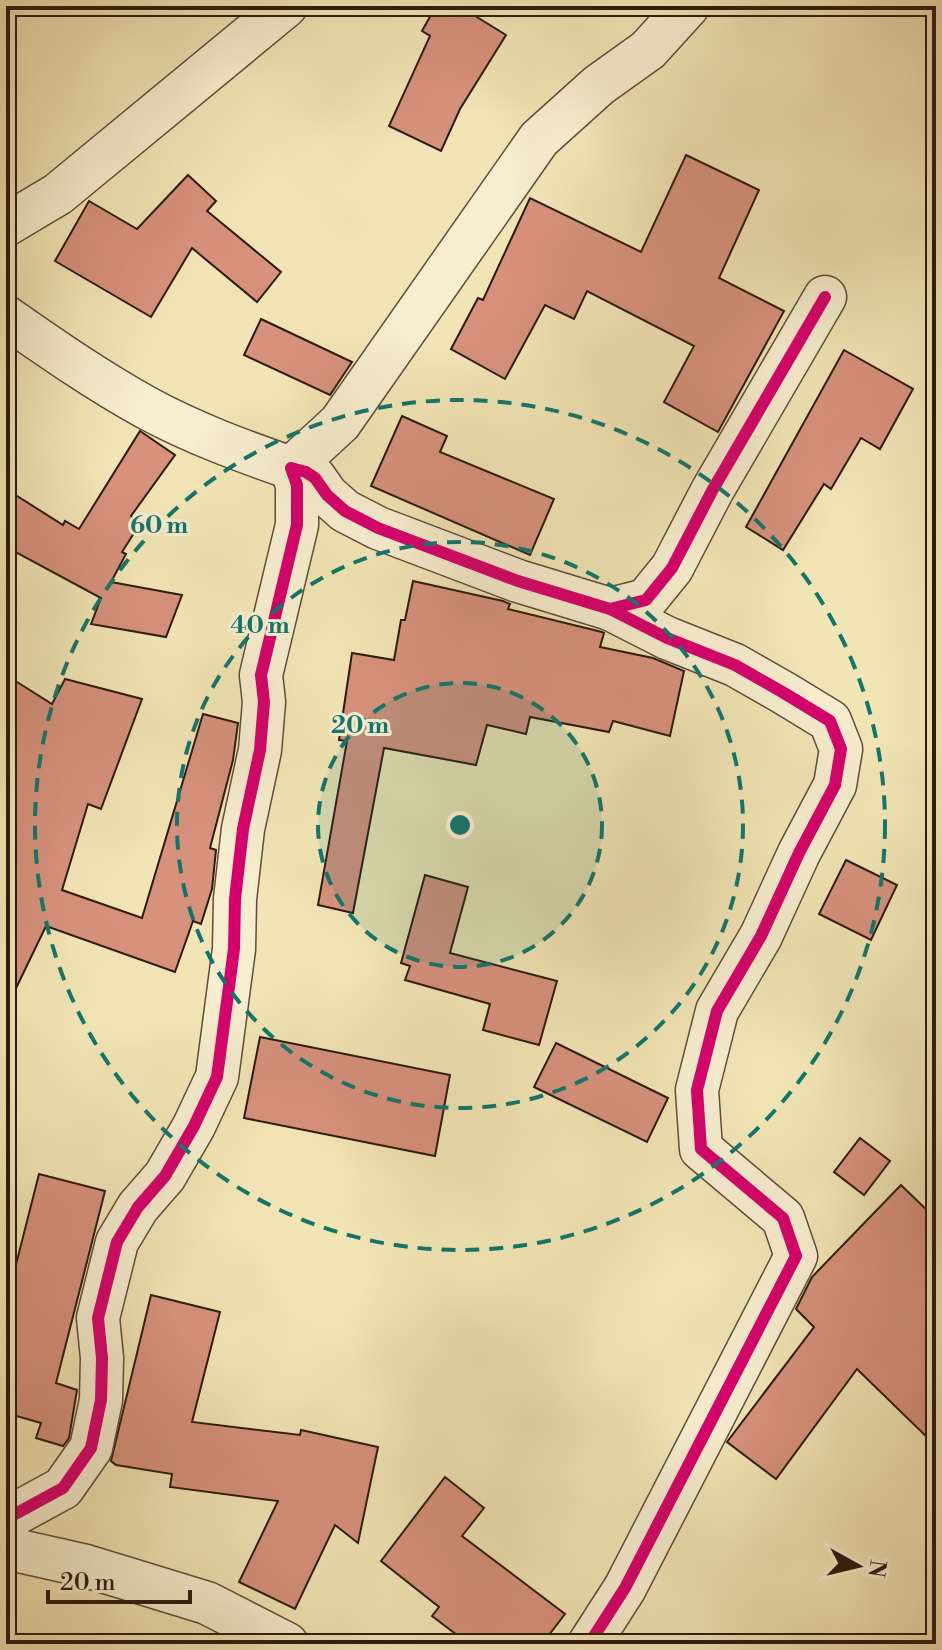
<svg xmlns="http://www.w3.org/2000/svg" width="942" height="1650" viewBox="0 0 942 1650" font-family="'Libre Bodoni',serif">
<style>
.building{fill:#d7917d;stroke:#2b1a11;stroke-width:2}
.lines{fill:none;stroke-linecap:round;stroke-linejoin:round}
.minor-casing{stroke:#5d4d3a;stroke-width:45}
.minor{stroke:#f7eecf;stroke-width:42}
.cycleway-casing{stroke:#f7eecf;stroke-width:17}
.cycleway{stroke:#d6006c;stroke-width:12}
.ring{fill:none;stroke:#0f766e;stroke-width:4;stroke-dasharray:14 10}
.centre{fill:#0f766e;stroke:#f7eecf;stroke-width:4}
.ring-label{font-size:24px;text-anchor:middle;font-weight:bold;fill:#0f766e;stroke:#f7eecf;stroke-width:6;stroke-linejoin:round;paint-order:stroke}
</style>
<rect width="100%" height="100%" fill="#f2e5b5"/>
<filter id="stains"><feTurbulence type="fractalNoise" baseFrequency=".0025" numOctaves="4"/><feColorMatrix values="0 0 0 0 .2 0 0 0 0 .09 0 0 0 0 .02 0 0 0 .5 -.17"/></filter>
<radialGradient id="worn" r=".72"><stop offset=".6" stop-color="#630" stop-opacity="0"/><stop offset="1" stop-color="#630" stop-opacity=".3"/></radialGradient>
<g class="building">
<path d="M436 6H459L506 35 460 109 441 151 389 126 430 36 422 31Z"/>
<path d="M686 155 759 190 719 278 784 311 718 432 664 402 694 346 587 291 574 319 545 305 505 379 451 349 478 298 483 300 530 198 641 252Z"/>
<path d="M188 175 216 201 207 211 281 272 257 302 192 248 151 317 55 261 89 201 137 229Z"/>
<path d="M261 319 352 362 330 395 244 355Z"/>
<path d="M844 350 913 389 880 449 861 438 831 489 824 484 783 550 746 527Z"/>
<path d="M402 416 447 436 440 452 554 499 530 555 371 486Z"/>
<path d="M140 431 175 455 131 516 141 522 122 552 126 554 111 582 182 595 166 637 91 624 101 598 6 547V489L63 525 65 521 79 529Z"/>
<path d="M413 581 503 601 510 604 508 609 602 632 604 633 600 647 653 658 684 671 670 736 613 721 609 732 530 717 526 734 487 725 476 765 384 748 353 913 318 905 347 741 339 740 352 653 394 660 401 620H405Z"/>
<path d="M6 675 52 704 65 679 142 699 101 809 88 804 62 890 142 918 203 714 238 723 233 760 210 848 216 850 212 889 201 924 193 921 175 972 46 926 6 1009Z"/>
<path d="M846 860 897 885 871 940 819 914Z"/>
<path d="M425 875 468 887 450 953 557 981 539 1045 483 1030 490 1004 405 980 410 966 401 963Z"/>
<path d="M260 1037 450 1075 435 1156 244 1118Z"/>
<path d="M556 1043 668 1098 647 1142 534 1087Z"/>
<path d="M860 1138 890 1161 864 1195 834 1172Z"/>
<path d="M39 1174 105 1191 56 1383 77 1390 69 1438 63 1446 36 1438 41 1423 6 1413V1304Z"/>
<path d="M901 1185 936 1219V1446L857 1369 776 1479 727 1442 814 1327 796 1309 812 1277Z"/>
<path d="M151 1295 220 1312 192 1422 300 1435 301 1430 378 1447 358 1543 335 1525 295 1609 239 1582 278 1501 170 1487 172 1474 116 1465 111 1461Z"/>
<path d="M445 1477 484 1508 462 1536 565 1614 542 1644H469L432 1616 439 1607 381 1561Z"/>
</g>
<g class="lines">
<g class="minor-casing">
<g id="minor">
<path d="M6 225 58 194 286 6"/>
<path d="M6 317C52 349 98 381 147 408 193 433 242 451 291 468L340 423 539 139 599 85 648 50 688 6"/>
<path d="M6 1519 63 1488 91 1448 101 1400 102 1358 98 1318 117 1242 138 1207 165 1176 194 1126 217 1077 234 949 235 899 243 829 260 750 264 702 261 675 297 525V485L291 468 306 472 315 478 327 495 345 511 378 528 518 581 610 609 646 600 672 568 712 491 825 297"/>
<path d="M6 1548 86 1566 207 1603 287 1644"/>
<path d="M589 1644 625 1588 796 1256 783 1218 701 1149 697 1090 717 1011 761 936 799 853 835 785 841 749 830 721 784 693 735 665 667 638 610 609"/>
</g>
</g>
<use href="#minor" class="minor"/>
<g class="cycleway-casing">
<g id="cycleway">
<path d="M6 1519 63 1488 91 1448 101 1400 102 1358 98 1318 117 1242 138 1207 165 1176 194 1126 217 1077 234 949 235 899 243 829 260 750 264 702 261 675 297 525V485L291 468 306 472 315 478 327 495 345 511 378 528 518 581 610 609 646 600 672 568 712 491 825 297"/>
<path d="M589 1644 625 1588 796 1256 783 1218 701 1149 697 1090 717 1011 761 936 799 853 835 785 841 749 830 721 784 693 735 665 667 638 610 609"/>
</g>
</g>
<use href="#cycleway" class="cycleway"/>
</g>
<circle cx="460" cy="825" r="142" fill="#0f766e" fill-opacity=".12"/>
<g class="ring">
<circle cx="460" cy="825" r="142"/>
<circle cx="460" cy="825" r="283"/>
<circle cx="460" cy="825" r="425"/>
</g>
<circle cx="460" cy="825" r="12" class="centre"/>
<g class="ring-label">
<text x="159" y="533">60 m</text>
<text x="260" y="633">40 m</text>
<text x="360" y="733">20 m</text>
</g>
<rect width="942" height="1650" fill="none" stroke="#f2e5b5" stroke-width="32"/>
<rect x="8" y="8" width="926" height="1634" fill="none" stroke="#2b1a11" stroke-width="4"/>
<rect x="16" y="16" width="910" height="1618" fill="none" stroke="#2b1a11" stroke-width="2"/>
<g transform="translate(858 1566) rotate(98)" stroke="#f7eecf" stroke-width="6" paint-order="stroke">
<path d="M0-6L14 30L0 20L-14 30Z" fill="#2b1a11"/>
<text y="-12" font-size="22" font-weight="bold" text-anchor="middle" fill="#2b1a11">N</text>
</g>
<path d="M48 1590v12h142v-12" fill="none" stroke="#2b1a11" stroke-width="4"/>
<text x="60" y="1590" font-size="24" fill="#2b1a11" stroke="#f7eecf" stroke-width="6" paint-order="stroke">20 m</text>
<rect width="100%" height="100%" filter="url(#stains)"/>
<rect width="100%" height="100%" fill="url(#worn)"/>
</svg>
